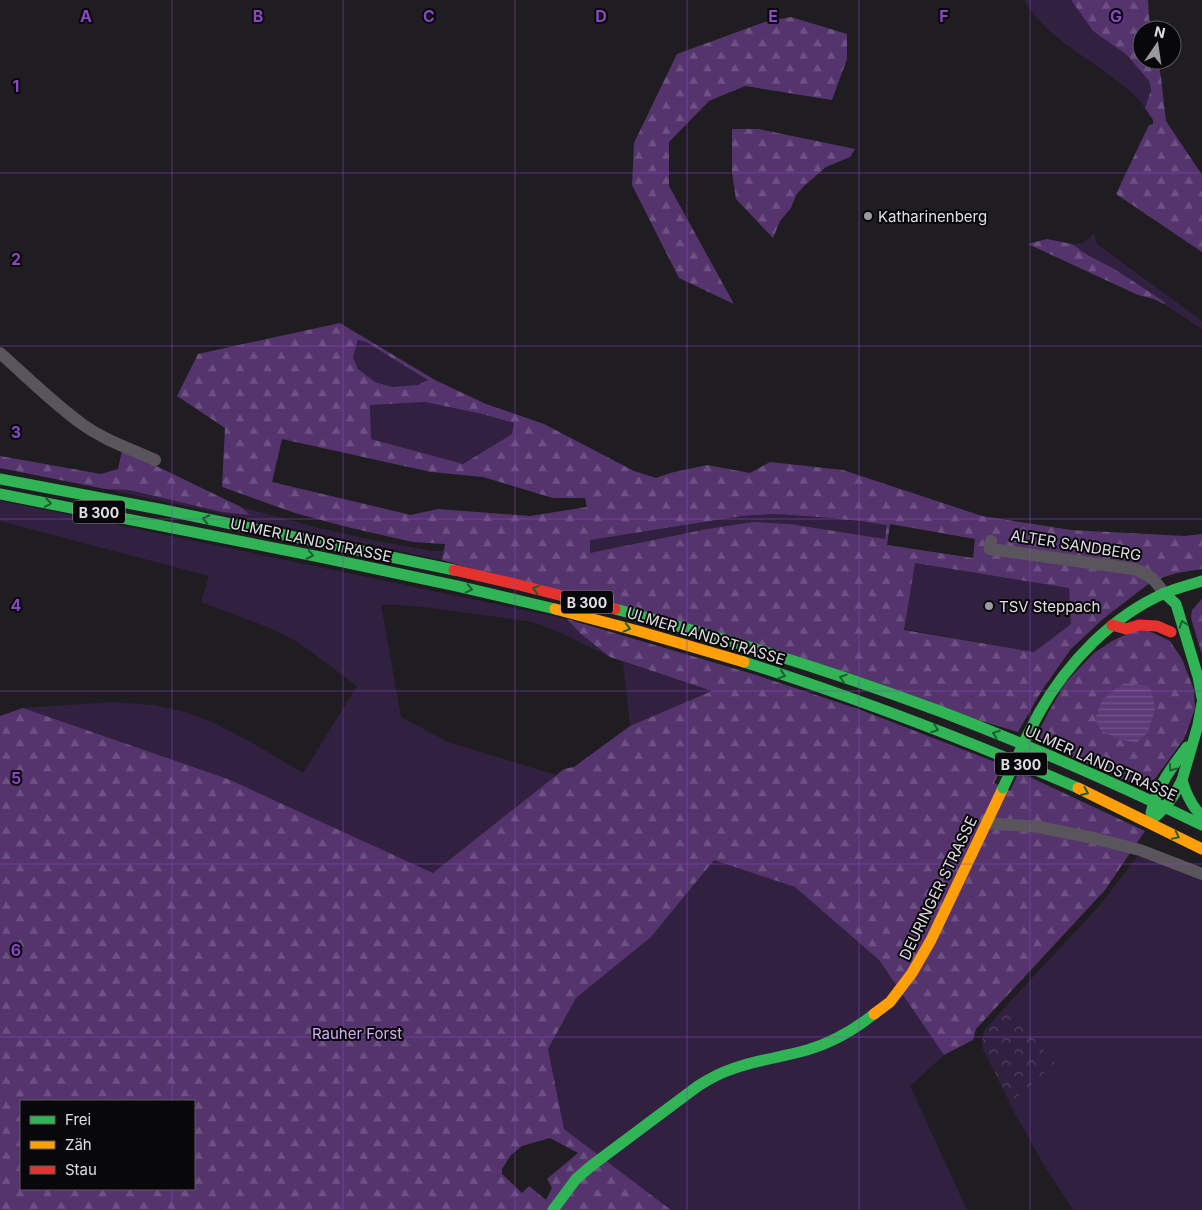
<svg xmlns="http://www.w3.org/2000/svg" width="1202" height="1210" viewBox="0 0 1202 1210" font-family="Inter,sans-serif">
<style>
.grass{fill:#322041}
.forest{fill:url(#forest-firs);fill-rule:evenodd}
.park{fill:url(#park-crowns)}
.water{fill:url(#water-rules)}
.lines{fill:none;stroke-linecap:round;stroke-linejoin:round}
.street{stroke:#5a555d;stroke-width:12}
.fast{stroke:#30b455;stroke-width:11}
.slow{stroke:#ff9f0a;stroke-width:11}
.jam{stroke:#e5322d;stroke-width:11}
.fast-bridge{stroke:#30b455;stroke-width:11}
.oneway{stroke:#1c5e30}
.grid{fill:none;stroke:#8a47c4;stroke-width:1;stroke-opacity:0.55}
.poi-dot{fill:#9c9a9e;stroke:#08070a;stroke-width:2}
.labels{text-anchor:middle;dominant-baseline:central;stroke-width:4;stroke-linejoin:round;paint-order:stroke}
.shield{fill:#08070a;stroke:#9f9ea1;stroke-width:1}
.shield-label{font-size:14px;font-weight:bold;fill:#e0dee2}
.poi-label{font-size:15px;fill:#e0dee2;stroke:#08070a;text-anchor:start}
.street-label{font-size:15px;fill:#e0dee2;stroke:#08070a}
.park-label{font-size:15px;fill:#d5acf9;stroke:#08070a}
.grid-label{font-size:16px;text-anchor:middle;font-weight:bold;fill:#8a47c4;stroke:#08070a;stroke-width:4;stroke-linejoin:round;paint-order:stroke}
</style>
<defs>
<pattern id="forest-firs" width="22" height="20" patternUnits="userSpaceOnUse" patternTransform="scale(1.25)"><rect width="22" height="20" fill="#55346e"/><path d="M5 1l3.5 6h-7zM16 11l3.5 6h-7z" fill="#6d5182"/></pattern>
<pattern id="park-crowns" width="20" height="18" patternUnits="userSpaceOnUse" patternTransform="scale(1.25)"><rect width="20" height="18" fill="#322041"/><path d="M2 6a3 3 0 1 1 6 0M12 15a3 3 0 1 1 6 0" fill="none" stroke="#4f405c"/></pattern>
<pattern id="water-rules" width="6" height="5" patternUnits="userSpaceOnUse" patternTransform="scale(1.25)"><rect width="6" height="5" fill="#5d3a78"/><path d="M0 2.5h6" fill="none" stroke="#74568b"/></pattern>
</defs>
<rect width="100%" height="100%" fill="#1f1d21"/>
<g class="grass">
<path d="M1025 0H1071L1093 31 1127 55 1149 81 1151 90 1145 108C1138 97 1128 89 1117 81 1087 56 1043 36 1025 0Z"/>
<path d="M1094 234 1097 244 1202 321V329L1164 304 1166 303 1116 270 1086 254 1072 244 1083 243Z"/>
<path d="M358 340 366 342 429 380 418 385 392 387 375 382 358 369 353 357Z"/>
<path d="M425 402 482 414 514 423 512 434 463 464 371 439 370 405Z"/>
<path d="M105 489 129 490 222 512 249 514 241 507 311 526 372 540 433 551H444L442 560Z"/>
<path d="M0 501 42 509 567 619 581 634 610 657 561 633 533 622 423 607 397 605H381L401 717 448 742 556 775 433 873 228 779 23 708 113 702 154 705 189 713 216 724 249 741 303 773 357 686 298 642 270 628 201 602 209 576 0 521Z"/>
<path d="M772 514C811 516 849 520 887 525L885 539 790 524 754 522 707 529 590 553 589 540 742 516Z"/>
<path d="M915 563 1069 588 1071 624 1034 652 904 629Z"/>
<path d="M623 662 713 691 630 726Z"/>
<path d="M1141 852 1202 879V1210H1073L1044 1165 1009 1103 1055 1063 1006 1006 1100 905Z"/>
<path d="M714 859 795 887 879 960 944 1055 910 1086 967 1210H671L564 1129 548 1049 576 998 651 937Z"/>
</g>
<g class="forest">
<path d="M1071 0H1148L1150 30H1142V60H1158L1161 78 1166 121 1202 175V252L1116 194 1149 125 1153 124V120L1145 108 1151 90 1149 81 1127 55 1093 31Z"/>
<path d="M791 17 847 34V59L832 100 745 86 709 101 669 142V186L734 304 679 278 632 185 634 143 677 54 765 22Z"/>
<path d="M732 129H759L855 149 850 157 826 167 804 186 796 195 791 208 780 221 773 238 736 199 732 172Z"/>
<path d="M1047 239 1072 244 1086 254 1116 270 1166 303 1164 304 1154 299 1138 295 1028 244Z"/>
<path d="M340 323 435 380 486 404 544 424 634 471 656 478 670 473 707 465 750 473 770 462 843 470 982 516 1071 530 1185 536 1202 534V569L1177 573 1164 577 1147 585 1103 619 1071 649 1042 690 1018 732 442 560 445 544 413 542 351 528 295 513 222 487 225 428 177 396 198 354ZM358 340 366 342 428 380 418 385 392 387 375 382 358 369 353 357ZM425 402 482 414 514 423 512 434 463 464 371 439 370 405ZM282 439 431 472 483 477 553 498H585L587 507 530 516 438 509 411 515 272 482ZM772 514C811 516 849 519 887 525L885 539 790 524 753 522 707 529 590 553V540L742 516ZM890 524 975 539 973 558 887 545ZM915 563 1069 588 1071 624 1034 652 904 630Z"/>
<path d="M122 451 150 463 241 507 250 515 222 512 129 490 105 489 0 468V456L101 474 118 469Z"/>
<path d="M1202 599V655L1191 618 1192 610Z"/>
<path d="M567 619 756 675 861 710 1003 765 994 783 1010 791 1019 772 1145 831 1105 890 976 1029 973 1040 944 1055 879 960 795 887 714 860 651 937 576 998 548 1049 564 1129 671 1210H0V716L23 708 228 779 433 873 564 769 574 767 630 726 712 691 610 657 581 634ZM21 1101H194V1189H21ZM550 1138 578 1153 547 1179 552 1188 546 1200 529 1186 522 1193 502 1174V1169L511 1155 522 1146Z"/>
<path d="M1136 630 1149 631 1170 641 1182 659 1194 690 1195 709 1184 739 1154 780 1129 782 1034 740 1048 713 1066 682 1094 653 1112 641Z"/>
</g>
<path class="park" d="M1006 1006 1055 1063 1010 1103 983 1049 982 1042 984 1031Z"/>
<path class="water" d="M1125 683 1148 686 1151 689 1155 709 1148 732 1136 743 1120 739 1101 731 1095 719 1102 700 1114 690Z"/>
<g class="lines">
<g class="street">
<path d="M0 353C27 377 53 403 82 424 104 440 131 449 155 460"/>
<path d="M991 541 990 549 1134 569C1151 575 1154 579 1164 593"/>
<path d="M986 823 1039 827 1093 838 1140 850 1202 874"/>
</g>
<g class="fast">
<path d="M0 479 164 510 454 570"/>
<path d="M0 494 320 557 457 586 555 609"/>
<path d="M1164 593 1176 604 1198 677 1202 698"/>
<path d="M615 609C725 638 835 672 942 712 1031 746 1117 784 1202 825"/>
<path d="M744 662C857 698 969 741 1078 788"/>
<path d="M1039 713C1067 663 1112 616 1165 593 1177 588 1190 585 1202 581"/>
<path d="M1182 780C1186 794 1191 806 1202 816"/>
<path d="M1151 813C1157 787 1171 768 1187 747"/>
<path d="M1156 816 1165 807 1174 795 1182 780 1198 725 1202 703"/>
<path d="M553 1210 576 1179 591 1166 698 1086C709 1079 720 1073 732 1069 756 1060 783 1057 807 1050 831 1043 854 1030 874 1014"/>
</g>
<g class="slow">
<path d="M555 609 638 631 744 662"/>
<path d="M1078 788 1202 849"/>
<path d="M874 1014 890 1002 912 973 931 940 1003 788"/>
</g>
<g class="jam">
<path d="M454 570 519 585 615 609"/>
<path d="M1112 625 1126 629 1139 625 1157 626 1171 632"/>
</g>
<path class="fast-bridge" d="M1003 788 1024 742 1039 713"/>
</g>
<defs><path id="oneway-chevron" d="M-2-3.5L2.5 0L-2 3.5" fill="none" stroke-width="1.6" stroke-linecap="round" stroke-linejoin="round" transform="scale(1.25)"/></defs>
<g class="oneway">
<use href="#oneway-chevron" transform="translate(48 503) rotate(10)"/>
<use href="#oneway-chevron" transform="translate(206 519) rotate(-168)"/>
<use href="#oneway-chevron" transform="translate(310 555) rotate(12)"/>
<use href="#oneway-chevron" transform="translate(469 589) rotate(13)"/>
<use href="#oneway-chevron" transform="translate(536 589) rotate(-166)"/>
<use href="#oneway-chevron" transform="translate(1183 624) rotate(-109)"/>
<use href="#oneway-chevron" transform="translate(627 628) rotate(15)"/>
<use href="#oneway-chevron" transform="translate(782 675) rotate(18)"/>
<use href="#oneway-chevron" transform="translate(843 678) rotate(-162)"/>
<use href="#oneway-chevron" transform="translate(935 729) rotate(21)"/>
<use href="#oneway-chevron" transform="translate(996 734) rotate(-159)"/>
<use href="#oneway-chevron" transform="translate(1172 768) rotate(125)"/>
<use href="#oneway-chevron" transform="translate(1085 792) rotate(24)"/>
<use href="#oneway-chevron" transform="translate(1176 836) rotate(26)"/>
</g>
<path class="grid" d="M172 0V1101M343 0V1210M515 0V1210M687 0V1210M859 0V1210M1030 0V1210M0 173H1202M0 346H1202M0 519H1202M0 691H1202M0 864H1202M0 1037H1202M172 1189V1210"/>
<g class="poi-dot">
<circle cx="868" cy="216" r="5"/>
<circle cx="989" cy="606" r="5"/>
</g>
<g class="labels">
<g class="shield">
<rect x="73" y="500.5" width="52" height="23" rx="4"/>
<rect x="561" y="590.5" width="52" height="23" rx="4"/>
<rect x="995" y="752.5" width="52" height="23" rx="4"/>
</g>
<g class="shield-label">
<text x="99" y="512">B 300</text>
<text x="587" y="602">B 300</text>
<text x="1021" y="764">B 300</text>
</g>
<g class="poi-label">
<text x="878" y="216">Katharinenberg</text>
<text x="999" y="606">TSV Steppach</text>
</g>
<g class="street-label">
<text transform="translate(311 540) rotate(12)">ULMER LANDSTRASSE</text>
<text transform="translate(1076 545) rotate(9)">ALTER SANDBERG</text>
<text transform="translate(706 636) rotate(17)">ULMER LANDSTRASSE</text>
<text transform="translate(1101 763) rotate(24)">ULMER LANDSTRASSE</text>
<text transform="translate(938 888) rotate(-64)">DEURINGER STRASSE</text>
</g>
<g class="park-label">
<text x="357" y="1033">Rauher Forst</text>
</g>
</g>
<g class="grid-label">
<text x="86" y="22">A</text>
<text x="258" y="22">B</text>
<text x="429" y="22">C</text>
<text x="601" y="22">D</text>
<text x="773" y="22">E</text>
<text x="944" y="22">F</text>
<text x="1116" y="22">G</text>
<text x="16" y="92">1</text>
<text x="16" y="265">2</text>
<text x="16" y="438">3</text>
<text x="16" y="611">4</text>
<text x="16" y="784">5</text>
<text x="16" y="956">6</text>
</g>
<rect x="20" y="1100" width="175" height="90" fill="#08070a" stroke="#5e5d60"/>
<rect x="30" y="1116" width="25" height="8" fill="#30b455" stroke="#5e5d60"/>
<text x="65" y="1125" font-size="15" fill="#e0dee2">Frei</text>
<rect x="30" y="1141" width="25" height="8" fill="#ff9f0a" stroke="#5e5d60"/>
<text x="65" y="1150" font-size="15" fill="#e0dee2">Zäh</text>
<rect x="30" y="1166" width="25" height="8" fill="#e5322d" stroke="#5e5d60"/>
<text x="65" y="1175" font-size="15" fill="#e0dee2">Stau</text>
<g transform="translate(1157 45) rotate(13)"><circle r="24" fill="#08070a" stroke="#5e5d60"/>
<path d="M0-4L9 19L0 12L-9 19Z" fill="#9c9a9e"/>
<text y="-8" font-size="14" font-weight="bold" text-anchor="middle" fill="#e0dee2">N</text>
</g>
</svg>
